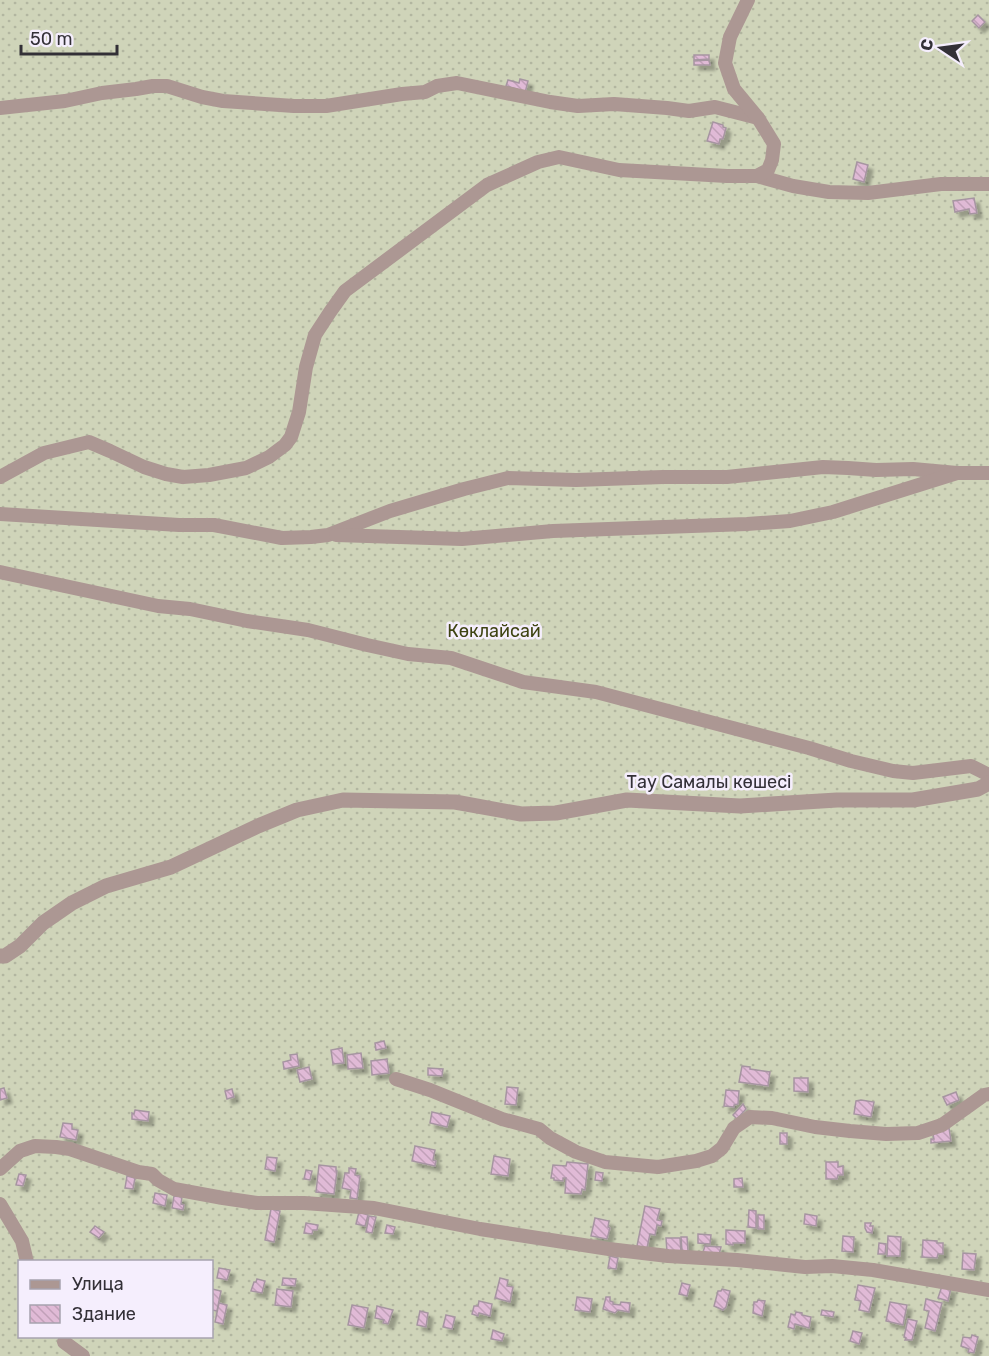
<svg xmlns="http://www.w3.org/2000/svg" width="989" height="1356" viewBox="0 0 989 1356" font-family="Rubik,sans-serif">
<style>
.garden{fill:url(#garden-dots);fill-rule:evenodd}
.building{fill:url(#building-back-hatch);stroke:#a695a1;stroke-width:1.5;filter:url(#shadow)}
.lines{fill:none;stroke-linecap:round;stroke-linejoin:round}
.minor{stroke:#ac9793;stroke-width:14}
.tertiary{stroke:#ac9793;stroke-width:15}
.labels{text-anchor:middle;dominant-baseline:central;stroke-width:5;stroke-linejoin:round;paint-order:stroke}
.park-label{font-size:18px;fill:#3f4413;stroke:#f5eefd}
.street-label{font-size:18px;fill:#333037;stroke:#f5eefd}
</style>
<defs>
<pattern id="garden-dots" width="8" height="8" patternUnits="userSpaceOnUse" patternTransform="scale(1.5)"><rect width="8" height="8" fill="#cfd4b9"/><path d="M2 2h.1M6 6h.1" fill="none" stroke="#b2b6a0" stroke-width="1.8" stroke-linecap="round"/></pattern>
<pattern id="building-back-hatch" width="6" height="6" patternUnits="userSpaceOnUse" patternTransform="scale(1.5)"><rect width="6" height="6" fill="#e0bad6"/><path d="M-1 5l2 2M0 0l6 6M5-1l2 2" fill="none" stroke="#c1a0b8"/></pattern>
<filter id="shadow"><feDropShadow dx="5" dy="5" stdDeviation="1.5" flood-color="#0004"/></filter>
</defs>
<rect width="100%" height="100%" fill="#e8e0f3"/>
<path class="garden" d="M0 0H989V1356H0ZM20 1262H212V1336H20Z"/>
<g class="building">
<path d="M978 15 985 22 979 28 972 21Z"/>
<path d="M694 55H709V59L694 60Z"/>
<path d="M709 60 710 65H694V61Z"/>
<path d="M520 79 528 81 525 93 517 89 506 86 508 80 519 83Z"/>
<path d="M713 122 723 125V127L726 128 723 139H720L719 144 707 141Z"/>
<path d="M857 162 868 165 864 182 853 179Z"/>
<path d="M974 198 977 213 970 214 969 209 955 212 953 201Z"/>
<path d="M384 1041 386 1048 376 1050 375 1043Z"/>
<path d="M342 1048 344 1063 333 1064 331 1050Z"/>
<path d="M361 1053 363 1068 348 1069 347 1055Z"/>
<path d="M297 1054 299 1066 284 1069 283 1062 291 1060 290 1055Z"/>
<path d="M387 1059 389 1073 372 1075 371 1061Z"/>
<path d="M742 1066 750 1067V1069L770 1072 768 1086 739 1082Z"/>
<path d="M309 1067 312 1079 300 1082 297 1070Z"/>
<path d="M428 1068 443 1069 442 1076 428 1075Z"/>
<path d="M794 1078H808V1092L794 1091Z"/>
<path d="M507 1087 518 1088 516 1105 505 1104Z"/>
<path d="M4 1088 7 1098 0 1100V1089Z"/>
<path d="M232 1089 234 1097 227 1099 225 1091Z"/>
<path d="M726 1090 739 1091 738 1104 734 1105V1107L724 1106Z"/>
<path d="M956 1092 959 1100 947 1105 943 1097Z"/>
<path d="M861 1100 874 1102 871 1117 854 1114 856 1101Z"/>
<path d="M743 1104 746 1109 737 1119 733 1115Z"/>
<path d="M135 1110 149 1112 148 1121 132 1119V1113L134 1114Z"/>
<path d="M432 1112 450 1116 447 1127 430 1123Z"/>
<path d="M63 1123 72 1124V1129L78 1130 76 1140 60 1137Z"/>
<path d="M949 1128 951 1141 931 1143V1139H934L932 1130Z"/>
<rect x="780" y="1133" width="7" height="11"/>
<path d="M415 1146 435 1150 433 1160 436 1161 435 1166 412 1161Z"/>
<path d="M494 1156 510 1159 508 1176 491 1174Z"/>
<path d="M267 1157 277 1158 275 1171 265 1169Z"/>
<path d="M567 1162 588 1164 585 1190 582 1189 581 1194 565 1193 566 1178H563V1181L554 1180V1178H551L553 1165 566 1166Z"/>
<path d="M826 1162H838V1167L843 1166V1175H838L837 1179H826Z"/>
<path d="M319 1165 336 1167V1171H337L334 1194 316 1192Z"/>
<path d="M349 1168 356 1169 355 1175 360 1176 357 1199 350 1198 351 1190 342 1188 345 1173H349Z"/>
<path d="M306 1170 312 1171 310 1180 304 1179Z"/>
<path d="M596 1172 603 1173 602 1181 595 1180Z"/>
<path d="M19 1174 26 1175 23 1186 16 1185Z"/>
<path d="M127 1176 135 1178 133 1189 125 1188Z"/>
<path d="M742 1178 743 1187H734V1179Z"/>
<path d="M155 1193 167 1195 165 1206 153 1203Z"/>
<path d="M174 1196 182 1197 181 1204 184 1205 183 1210 172 1208Z"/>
<path d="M645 1206 660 1209 657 1220 662 1221 661 1226 657 1225 655 1235 650 1234 647 1248 637 1246Z"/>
<path d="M271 1209 280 1211 274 1242 265 1240Z"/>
<path d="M749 1210 756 1211V1228L748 1227Z"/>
<path d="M359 1212 368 1215 365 1226 356 1224Z"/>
<path d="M805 1214 817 1216 816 1226 804 1224Z"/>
<rect x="758" y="1215" width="6" height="14"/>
<path d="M369 1216 376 1217 372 1233 366 1232Z"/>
<path d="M595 1218 609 1221 608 1227 610 1228 607 1239 591 1236Z"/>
<path d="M306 1223 318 1225 317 1230H313L312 1234 304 1233Z"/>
<path d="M865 1223H871L870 1226H873L872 1233 867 1232 865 1228Z"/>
<path d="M387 1225 395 1227 393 1234 385 1233Z"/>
<path d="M95 1226 104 1232 99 1238 90 1232Z"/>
<path d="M726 1230 745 1231V1243H733V1245L726 1244Z"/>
<path d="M698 1234 711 1235 710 1244 698 1243Z"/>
<path d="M843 1236 854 1237 853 1252 842 1251Z"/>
<path d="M888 1236 901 1237 900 1256H887Z"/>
<path d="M681 1237H687L688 1251H682Z"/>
<path d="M666 1238H680L681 1252H667Z"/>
<path d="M923 1240 937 1241V1243H943V1254H938L937 1258 922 1257Z"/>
<path d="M879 1243 886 1244 885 1254H878Z"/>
<path d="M705 1246 721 1247 719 1255 703 1252Z"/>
<path d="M963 1253 976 1254 974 1270 962 1269Z"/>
<path d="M610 1256 618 1258 616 1269 608 1268Z"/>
<path d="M219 1268 230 1270 227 1280 217 1278Z"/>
<path d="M283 1278 296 1279 295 1286 282 1285Z"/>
<path d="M500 1278 508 1280 507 1286 513 1287 510 1302 495 1298Z"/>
<path d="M257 1279 265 1281 262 1293 251 1291 254 1282H256Z"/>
<path d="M682 1283 690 1285 687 1296 679 1294Z"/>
<path d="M858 1285 875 1288 869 1312 859 1310 861 1301 855 1300Z"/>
<path d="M942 1286 951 1288 948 1301 938 1298Z"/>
<path d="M212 1289 221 1291 217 1311 212 1310Z"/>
<path d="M277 1289 293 1291 291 1307 275 1305Z"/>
<path d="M722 1289 730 1291 726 1307 723 1310 714 1306 718 1291H721Z"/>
<path d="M577 1297 592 1299 590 1312 575 1310Z"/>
<path d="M606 1297H610V1301L613 1302V1304L620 1305 621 1302 630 1303 629 1312 618 1310 615 1313 603 1309Z"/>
<path d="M926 1299 942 1303 935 1331 925 1328 929 1311 924 1310Z"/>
<path d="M758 1300 765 1301 762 1316 753 1313 754 1302H757Z"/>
<path d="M479 1301 492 1304 490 1316 479 1313 478 1316 472 1314 474 1306H478Z"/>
<path d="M890 1302 907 1305 903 1325 886 1321Z"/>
<path d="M219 1303 227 1305 223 1324 215 1322Z"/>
<path d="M352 1305 368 1308 364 1328 348 1325Z"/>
<path d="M377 1306 393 1310 388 1324 383 1323 384 1320 375 1318Z"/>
<path d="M822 1310 834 1312 833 1317 821 1315Z"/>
<path d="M420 1311 428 1313 426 1327 417 1325Z"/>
<path d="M796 1312 802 1313V1315L811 1317 809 1328 795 1324 794 1329 788 1327 791 1314 795 1315Z"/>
<path d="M446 1315 455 1317 452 1329 443 1327Z"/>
<path d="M908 1319 917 1321 912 1340H905L906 1338 904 1337Z"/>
<path d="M493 1330 504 1334 502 1341 491 1339Z"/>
<path d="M853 1331 862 1333 859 1344 850 1341Z"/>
<path d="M972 1335 978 1337 974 1353 968 1352 969 1349 961 1346 963 1337 971 1338Z"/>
</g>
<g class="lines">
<g class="minor">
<path d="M0 108 65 101 102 93 136 89 153 86H167L202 97 223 101 294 106H326L402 94 425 92 437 86 457 83 550 102 578 106 614 104 667 108 689 111 715 107 758 118"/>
<path d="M757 176 793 186 829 192 868 193 941 184H989"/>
<path d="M0 477 44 453 89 442 110 451 144 467 166 474 183 477 209 475 246 468 269 457 285 445 291 437 299 412 306 367 315 335 330 312 345 291 487 185 538 162 559 157 619 170 727 176H757L768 170 772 160 774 144 758 118 734 89 725 63 730 37 748 0"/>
<path d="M0 514 179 525H214L282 538 311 537 328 535 390 511 464 489 508 478 576 480 663 477H727L823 467 848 468 876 470 913 469 957 473"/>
<path d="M336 535 462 539 553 531 747 524 790 521 833 512 957 473H989"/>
<path d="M0 572 158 606 190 609 247 621 308 630 367 645 408 654 451 658 523 682 596 692 809 748 851 761 893 771 913 773 971 766 989 775"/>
<path d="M396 1079 430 1090 502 1119 539 1129 550 1138 576 1152 605 1162 658 1167 696 1161 712 1156 722 1148 734 1128 750 1117 772 1118 815 1127 850 1131 886 1134 918 1133 942 1125 984 1095 989 1094"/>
<path d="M0 1169 20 1151 35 1146 56 1147 70 1149 138 1172 152 1174 158 1180 174 1189 223 1198 257 1203H304L374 1208 480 1229 609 1249 668 1256 737 1260 805 1267 832 1266 873 1270 989 1290"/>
<path d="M0 1204 22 1241 27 1262"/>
<path d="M64 1342 83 1356"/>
</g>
<path class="tertiary" d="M0 956H5L20 946 43 923 72 903 106 886 171 867 258 826 297 810 343 800 455 802 521 814 556 813 627 800 740 806 837 800H913L978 789 989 783"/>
</g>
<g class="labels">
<g class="park-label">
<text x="494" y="631">Көклайсай</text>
</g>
<g class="street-label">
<text x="709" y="782">Тау Самалы көшесі</text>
</g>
</g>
<rect x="18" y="1260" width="195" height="78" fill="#f5eefd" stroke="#a7a2ae" stroke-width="1.5"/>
<rect x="30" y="1280" width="30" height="9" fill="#ac9793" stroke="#a7a2ae" stroke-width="1.5"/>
<text x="72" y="1290" font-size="18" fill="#333037">Улица</text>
<rect x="30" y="1305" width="30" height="18" fill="url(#building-back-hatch)" stroke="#a7a2ae" stroke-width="1.5"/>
<text x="72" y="1320" font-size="18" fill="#333037">Здание</text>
<g transform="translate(941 48) rotate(283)" stroke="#f5eefd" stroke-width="4.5" paint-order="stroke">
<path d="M0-4.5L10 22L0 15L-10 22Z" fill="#333037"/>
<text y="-9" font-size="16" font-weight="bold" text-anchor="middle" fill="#333037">С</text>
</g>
<path d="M21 45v9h96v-9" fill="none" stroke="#333037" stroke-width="3"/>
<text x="30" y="45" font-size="18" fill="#333037" stroke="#f5eefd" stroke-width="4.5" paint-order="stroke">50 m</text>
</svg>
